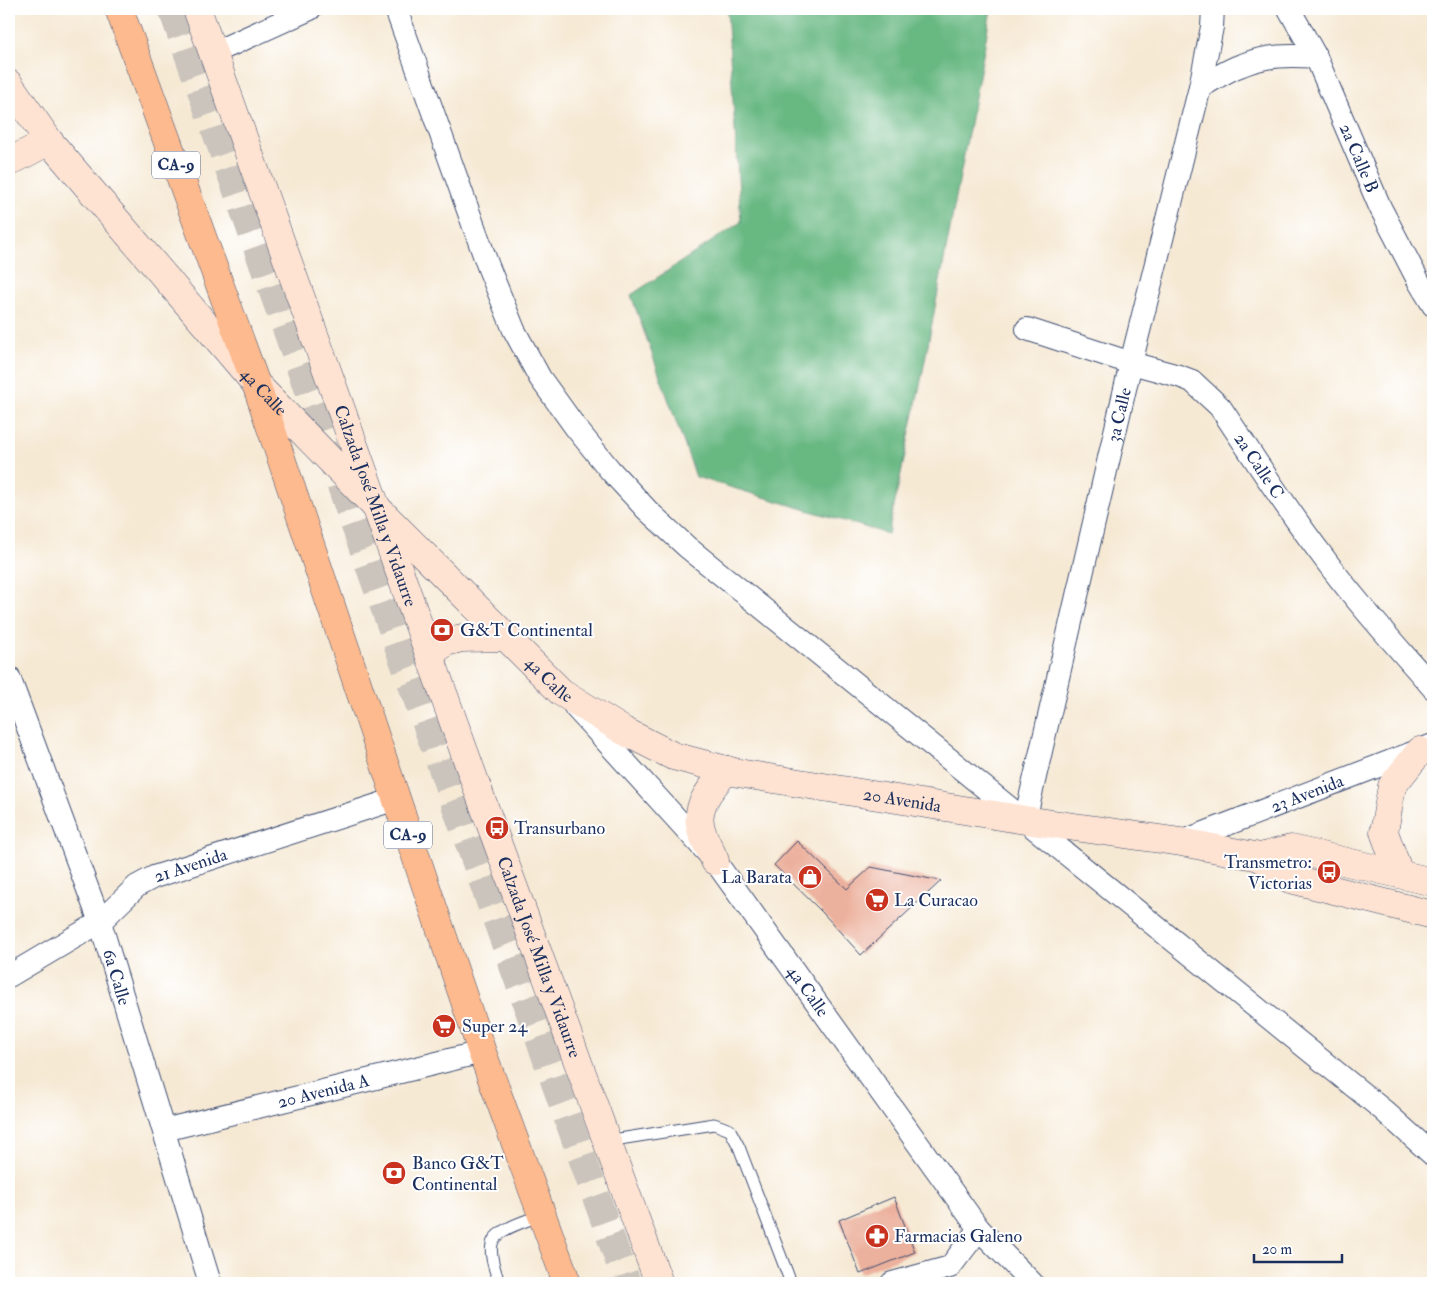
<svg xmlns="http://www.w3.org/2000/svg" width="1442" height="1292" viewBox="0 0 1442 1292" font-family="'IM FELL Double Pica',serif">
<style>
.forest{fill:#68b882;stroke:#427470}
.building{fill:#ecb19d}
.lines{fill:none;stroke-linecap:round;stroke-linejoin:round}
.highway-tunnel{stroke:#cac4bc;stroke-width:28;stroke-dasharray:28 14;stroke-linecap:butt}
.lane-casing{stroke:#3c4b70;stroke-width:13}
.street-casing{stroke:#3c4b70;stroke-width:24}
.secondary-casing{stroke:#3c4b70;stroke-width:29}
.highway-casing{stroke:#3c4b70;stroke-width:29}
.lane{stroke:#fff;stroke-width:11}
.street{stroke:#fff;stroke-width:22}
.secondary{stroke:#fee3d2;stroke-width:28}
.highway{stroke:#fcba8e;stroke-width:28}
.labels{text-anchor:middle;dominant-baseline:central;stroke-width:4;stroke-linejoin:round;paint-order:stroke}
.shield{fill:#fff;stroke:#5f6d8e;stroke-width:1}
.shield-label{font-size:16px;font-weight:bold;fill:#1b2f5e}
.street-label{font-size:18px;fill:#1b2f5e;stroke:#fff}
.poi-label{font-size:18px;fill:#1b2f5e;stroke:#fff;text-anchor:start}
</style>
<rect width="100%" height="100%" fill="#fff"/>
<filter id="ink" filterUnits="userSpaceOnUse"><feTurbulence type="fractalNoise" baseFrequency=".02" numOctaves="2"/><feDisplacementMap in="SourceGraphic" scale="10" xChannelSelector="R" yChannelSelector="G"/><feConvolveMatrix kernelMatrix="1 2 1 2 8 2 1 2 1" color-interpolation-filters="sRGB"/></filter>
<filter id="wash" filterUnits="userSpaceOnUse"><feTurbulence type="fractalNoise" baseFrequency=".0096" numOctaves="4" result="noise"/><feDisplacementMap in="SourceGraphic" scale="20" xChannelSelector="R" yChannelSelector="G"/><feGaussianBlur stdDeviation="1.12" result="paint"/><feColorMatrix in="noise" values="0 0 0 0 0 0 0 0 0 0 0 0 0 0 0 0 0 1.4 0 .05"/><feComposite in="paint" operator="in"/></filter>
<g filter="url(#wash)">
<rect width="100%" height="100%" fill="#f6e9d4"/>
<path class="forest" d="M727 9H991L984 50 922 376 888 534 696 477 631 295 741 222Z"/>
<g id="blocks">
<g class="building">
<path d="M797 841 847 889 871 867 941 881 861 955 822 912 774 865Z"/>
<path d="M894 1197 915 1252 860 1274 839 1220Z"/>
</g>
</g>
</g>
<g filter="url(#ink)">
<use href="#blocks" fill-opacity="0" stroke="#3c4b70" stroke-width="1"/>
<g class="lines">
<path class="highway-tunnel" d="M172 9 302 373 350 512 627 1283"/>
<g class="lane-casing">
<g id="lane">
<path d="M607 1141 714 1124 730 1130 739 1147 791 1283"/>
<path d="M499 1283C496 1272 489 1256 492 1244 495 1229 529 1220 542 1215"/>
</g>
</g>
<g class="street-casing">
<g id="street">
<path d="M396 9 488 266 514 330 540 378 576 428 610 470 647 510 687 547 1383 1110 1433 1155"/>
<path id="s1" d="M1289 9 1316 57 1380 207 1419 282 1433 305"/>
<path d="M213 53 310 9"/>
<path d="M1200 87C1213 80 1227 70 1242 65 1266 55 1290 55 1316 57"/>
<path id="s2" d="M1027 329 1131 363 1179 376 1192 381 1220 407C1253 456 1285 507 1321 554 1355 601 1395 644 1433 688"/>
<path id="s3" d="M9 677 100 922 210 1283"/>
<path id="s4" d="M575 707 715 861 979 1229 1032 1283"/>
<path id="s5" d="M1025 820 1131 363 1200 87 1212 27 1213 9"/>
<path id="s6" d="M1181 842 1433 745"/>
<path id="s7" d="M9 976 100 922 137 886 154 877 396 799"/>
<path id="s8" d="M164 1130 482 1052"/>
<path d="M892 1283 950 1267 979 1229"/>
</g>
</g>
<g class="secondary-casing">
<g id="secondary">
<path id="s9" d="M197 9 478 790 659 1283"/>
<path id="s10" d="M9 84 49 141 256 384 379 510 561 692 624 731 673 756 738 773 1025 820 1181 842 1260 857 1291 849 1433 882"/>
<path d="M9 162 49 141"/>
<path d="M430 654 446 642 462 638 506 637"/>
<path d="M1260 857 1290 879 1433 915"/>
<path d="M715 861C711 851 704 840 701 829 694 805 713 786 727 770"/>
<path d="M1399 873 1384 832 1392 786 1420 751"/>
</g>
</g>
<g class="highway-casing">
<path id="highway" d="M119 9 256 384 482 1052 567 1283"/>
</g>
<use href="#lane" class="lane"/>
<use href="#street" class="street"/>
<use href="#secondary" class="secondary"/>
<use href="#highway" class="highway"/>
</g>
</g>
<defs>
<g id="bank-disc" transform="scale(1.25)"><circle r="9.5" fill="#c8321e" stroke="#fff"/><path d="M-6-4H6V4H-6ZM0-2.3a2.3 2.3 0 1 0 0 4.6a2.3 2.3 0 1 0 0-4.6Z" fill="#fff"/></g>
<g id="bus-disc" transform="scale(1.25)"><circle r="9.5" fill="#c8321e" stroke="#fff"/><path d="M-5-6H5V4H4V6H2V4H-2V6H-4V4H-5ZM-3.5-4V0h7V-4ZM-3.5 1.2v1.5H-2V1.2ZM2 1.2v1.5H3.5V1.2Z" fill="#fff"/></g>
<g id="shop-disc" transform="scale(1.25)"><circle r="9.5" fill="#c8321e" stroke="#fff"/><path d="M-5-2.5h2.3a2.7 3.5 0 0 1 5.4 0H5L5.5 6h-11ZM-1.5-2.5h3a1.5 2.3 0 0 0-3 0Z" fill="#fff"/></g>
<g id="supermarket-disc" transform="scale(1.25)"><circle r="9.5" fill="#c8321e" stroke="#fff"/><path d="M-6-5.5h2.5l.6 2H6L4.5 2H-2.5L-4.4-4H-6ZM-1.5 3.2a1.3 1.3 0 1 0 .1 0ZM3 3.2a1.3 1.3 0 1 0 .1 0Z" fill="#fff"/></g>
<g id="pharmacy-disc" transform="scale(1.25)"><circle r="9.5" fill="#c8321e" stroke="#fff"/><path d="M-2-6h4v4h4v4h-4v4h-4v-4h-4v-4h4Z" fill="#fff"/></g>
</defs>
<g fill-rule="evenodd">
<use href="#bank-disc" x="442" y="630"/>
<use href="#bus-disc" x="497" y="828"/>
<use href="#bus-disc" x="1329" y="872"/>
<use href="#shop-disc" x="810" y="877"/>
<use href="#supermarket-disc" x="877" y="900"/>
<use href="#supermarket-disc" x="444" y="1026"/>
<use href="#bank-disc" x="394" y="1173"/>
<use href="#pharmacy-disc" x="877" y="1236"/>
</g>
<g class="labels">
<g class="shield">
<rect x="152" y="151.5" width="48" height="27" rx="4"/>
<rect x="384" y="821.5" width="48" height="27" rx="4"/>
</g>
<g class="shield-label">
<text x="176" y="165">CA-9</text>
<text x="408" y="835">CA-9</text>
</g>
<g class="street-label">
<text stroke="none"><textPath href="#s1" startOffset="165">2a Calle B</textPath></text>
<text stroke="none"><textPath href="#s10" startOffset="400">4a Calle</textPath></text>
<text stroke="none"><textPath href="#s5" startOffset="416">3a Calle</textPath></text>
<text stroke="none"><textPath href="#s2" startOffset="282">2a Calle C</textPath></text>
<text stroke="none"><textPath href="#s9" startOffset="528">Calzada José Milla y Vidaurre</textPath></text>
<text stroke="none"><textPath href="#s10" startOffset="805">4a Calle</textPath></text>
<text stroke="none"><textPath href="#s6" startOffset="135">23 Avenida</textPath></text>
<text stroke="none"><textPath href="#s10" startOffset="1185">20 Avenida</textPath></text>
<text stroke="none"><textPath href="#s7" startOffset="215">21 Avenida</textPath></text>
<text stroke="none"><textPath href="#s9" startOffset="1008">Calzada José Milla y Vidaurre</textPath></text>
<text stroke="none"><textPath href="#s3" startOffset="319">6a Calle</textPath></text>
<text stroke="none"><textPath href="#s4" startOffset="368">4a Calle</textPath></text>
<text stroke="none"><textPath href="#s8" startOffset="164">20 Avenida A</textPath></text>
</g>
<g class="poi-label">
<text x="460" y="630">G&amp;T Continental</text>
<text x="514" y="828">Transurbano</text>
<text x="1312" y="862" text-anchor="end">Transmetro:<tspan x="1312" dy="21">Victorias</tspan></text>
<text x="792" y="877" text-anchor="end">La Barata</text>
<text x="894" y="900">La Curacao</text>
<text x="462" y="1026">Super 24</text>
<text x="412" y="1163">Banco G&amp;T<tspan x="412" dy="21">Continental</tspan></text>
<text x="894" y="1236">Farmacias Galeno</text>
</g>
</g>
<rect width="1442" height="1292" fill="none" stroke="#fff" stroke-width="30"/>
<path d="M1254 1254v8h88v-8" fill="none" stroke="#1b2f5e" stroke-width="2.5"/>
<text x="1262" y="1254" font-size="15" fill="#1b2f5e" stroke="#ffffff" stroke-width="4" paint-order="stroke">20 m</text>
</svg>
